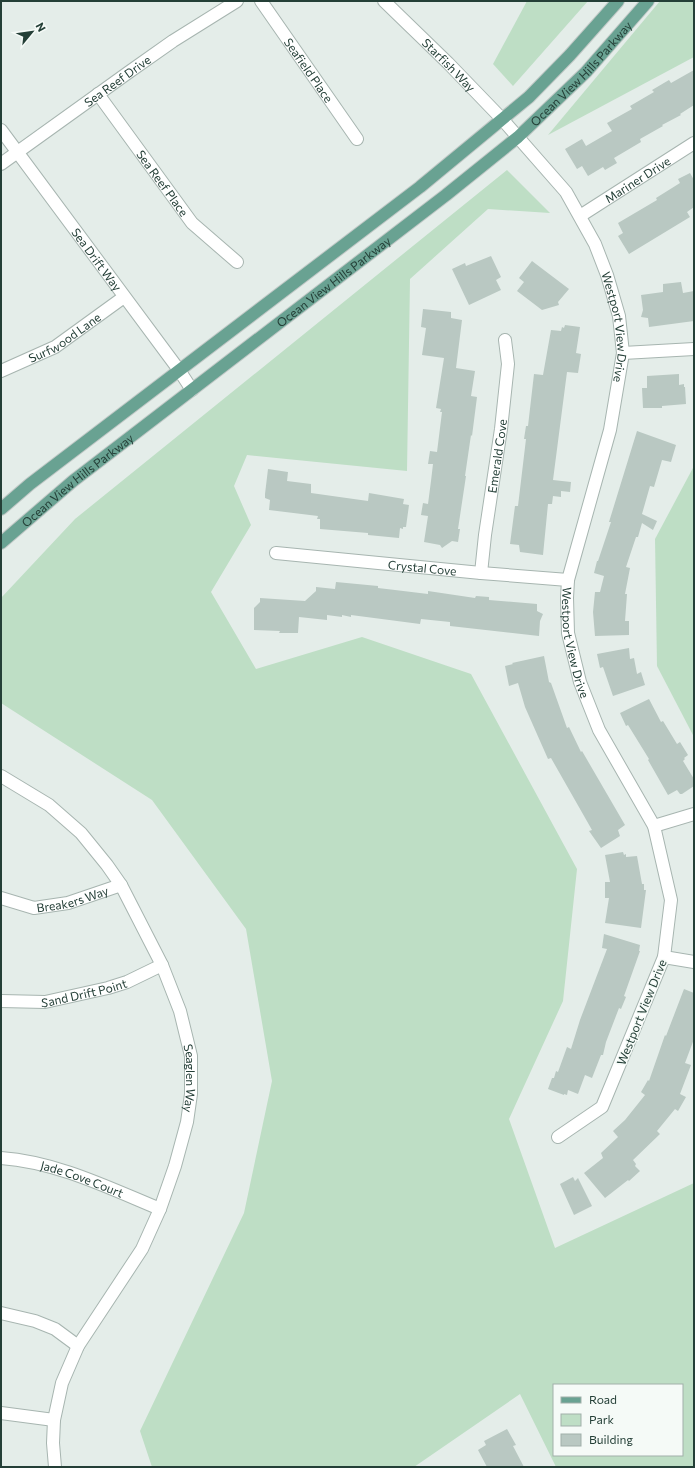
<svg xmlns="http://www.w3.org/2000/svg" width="695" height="1468" viewBox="0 0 695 1468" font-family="Commissioner,sans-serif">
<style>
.green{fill:#bedec5;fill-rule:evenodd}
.building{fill:#b9c8c2}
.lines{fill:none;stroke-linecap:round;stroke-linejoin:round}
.minor-casing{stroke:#a7b5b0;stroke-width:14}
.major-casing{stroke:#c2c9c7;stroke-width:14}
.minor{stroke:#fff;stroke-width:12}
.major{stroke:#69a292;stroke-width:12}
.labels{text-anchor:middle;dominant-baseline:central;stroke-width:3;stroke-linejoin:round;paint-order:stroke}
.street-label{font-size:12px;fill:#243f37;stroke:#f5faf7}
</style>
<rect width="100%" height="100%" fill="#e4ede9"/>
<g class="green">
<path d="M527 1H588L513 86 493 64Z"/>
<path d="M660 1H694V57L548 135Z"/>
<path d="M507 170 550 213 488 209 410 279 407 471 247 455 234 486 251 525 211 592 256 669 362 637 471 674 577 869 563 1001 509 1119 555 1248 694 1183V1467H556L520 1394 414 1467H152L140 1431 244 1213 272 1081 246 929 152 800 1 703V598L75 519ZM554 1385H682V1455H554Z"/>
<path d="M694 466V737L657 666 655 539Z"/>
</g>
<g class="building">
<path d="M694 70V105L680 114 681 115 662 125 663 126 640 139 641 142 614 158 617 163 605 170 603 167 588 176 582 166 577 169 565 149 582 139 586 146 612 131 607 123 632 109 630 106 654 92 652 90 669 80 671 83Z"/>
<path d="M690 173 694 180V207L687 212 690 217 629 254 618 236 623 233 618 223 657 200 656 198 680 183 678 179Z"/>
<path d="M491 256 501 277 496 280 501 290 469 305 452 269 465 263 466 266Z"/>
<path d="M532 261 569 289 558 302 559 305 542 310 517 291 524 282 519 278Z"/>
<path d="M681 282 683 293 694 291V321L649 327 648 318 641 317 643 310 641 295 663 292V284Z"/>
<path d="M423 309 451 312V318L462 320 456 368 475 371 471 396 477 397 472 436 471 435 465 476H466L458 529H460L458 542 452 541 442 548 440 545 424 542 428 516 421 515 423 503 428 504 431 481 433 464H428L430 451 437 452 442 412H440L441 409 436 408 444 358 422 355 426 328 421 327Z"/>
<path d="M565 325 580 327 576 353 581 354 578 373 567 372 553 480 571 482 570 492 561 491V497L553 496 552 504H548L543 555 520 552 519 545 510 544 515 506H518L526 439H524L526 426H528L534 374 543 375 551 330 561 331 562 327 564 328Z"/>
<path d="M679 374V385L684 384V387H685L686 404 662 406V408H643L642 388H647V376Z"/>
<path d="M637 431 676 445 671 462 662 460 654 487 650 486 642 514 657 521 653 530 642 523 638 537H636L626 567 630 568 625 594H627L625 621H629V635L595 636 593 612 595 592H600L604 576 594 573 597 561H598L611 522H609Z"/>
<path d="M268 469 288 472 287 481 311 484V493L368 501 369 493 404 499 403 504 409 505 406 527H403V529L400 528 399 538 368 535V533L320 529V519H317L318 516 269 510 270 500 265 498V494Z"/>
<path d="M336 582 378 586V588L395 590 428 594V591L475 598 476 596 489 597V600L537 604V611L543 614 540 621 539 636 450 626V622L421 619 420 624 351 615V617L342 615V617L327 615V620L299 617 298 633H279L280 631 254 630V608L260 602V598L305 601 316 591V587L335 589Z"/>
<path d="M629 648 630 659 634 658 637 674 641 672 645 685 613 696 603 667 600 668 597 654Z"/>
<path d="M544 656 549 682 551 683 567 728 569 727 581 752 582 751 625 825 618 830 620 836 601 848 589 831 592 830 551 758 548 759 525 707 518 683 509 686 505 666 513 664 512 663Z"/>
<path d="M649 699 661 722 663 721 677 744 680 742 688 755 684 758 685 759 683 761 694 779V786L682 794H680L677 790 668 795 648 760 649 759 628 725 626 726 620 713Z"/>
<path d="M623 852 624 855 626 854V857L637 856 642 884H644V890H646L641 928 605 923 609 898H605V882H610L605 855Z"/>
<path d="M604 934 640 945 639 951H640L624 996 626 997 621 1009 619 1008 606 1042 603 1055H601L592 1078 585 1075 578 1094 568 1090 567 1095 564 1094V1095L548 1089 552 1078H554L556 1071 558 1072 567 1047 571 1049 580 1020 607 949 602 948Z"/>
<path d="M684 989 694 993V1039L685 1063 691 1065 680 1094 686 1097 678 1111 675 1109 657 1131 660 1134 633 1160 636 1164 635 1166 640 1171 629 1181 628 1180 605 1198 584 1173 603 1158 601 1153 618 1137 613 1131 625 1120 645 1095 641 1092 648 1080 649 1081 665 1035 666 1036Z"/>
<path d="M573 1177 575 1181 578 1178 592 1206 574 1215 560 1184Z"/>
<path d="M507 1429 516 1445 513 1446 524 1467H487L478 1450 486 1445 484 1441Z"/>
</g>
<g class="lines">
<g class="minor-casing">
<g id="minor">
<path id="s1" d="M261 1 357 139"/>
<path id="s2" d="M384 1 448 63 502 119 566 192 595 244 607 275 619 316 623 353 610 430 568 580 567 598 568 633 580 682 599 730 654 826 671 900 664 957 602 1107 558 1137"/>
<path id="s3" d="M98 94 192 223 237 262"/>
<path id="s4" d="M1 130 179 370 192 390"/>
<path id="s5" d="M1 164 129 72 173 41 237 1"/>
<path id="s6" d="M580 216 694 143"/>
<path d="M623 353 694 349"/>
<path id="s7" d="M1 371 55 347 124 297"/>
<path id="s8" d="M276 553 481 573 568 580"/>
<path id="s9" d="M481 573 485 535 501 429 508 364 505 340"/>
<path id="s10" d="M1 776 49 805 81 833 107 865 121 885 162 965 180 1011 191 1056V1094L187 1122 175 1166 160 1209 142 1249 78 1346 62 1383 54 1420 53 1443 55 1467"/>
<path d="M654 826 694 814"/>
<path id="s11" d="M1 898 34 908 68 903 121 885"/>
<path d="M664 957 694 962"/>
<path id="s12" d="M1 1001 45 1002 108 988 127 982 162 965"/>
<path id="s13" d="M1 1158C57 1162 109 1188 160 1209"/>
<path d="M1 1313 35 1321 55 1329 78 1346"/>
<path d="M1 1413 54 1420"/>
</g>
</g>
<g class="major-casing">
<g id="major">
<path d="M1 509 30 484 420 187 529 97 570 55 618 1"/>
<path id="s14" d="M1 543 73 481 446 195 518 137 586 72 648 1"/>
</g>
</g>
<use href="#minor" class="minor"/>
<use href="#major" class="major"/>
</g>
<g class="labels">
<g class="street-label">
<text stroke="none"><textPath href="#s2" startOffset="91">Starfish Way</textPath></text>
<text stroke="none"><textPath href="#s1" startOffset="84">Seafield Place</textPath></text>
<text stroke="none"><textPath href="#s14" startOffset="747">Ocean View Hills Parkway</textPath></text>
<text stroke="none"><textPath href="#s5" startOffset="143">Sea Reef Drive</textPath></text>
<text stroke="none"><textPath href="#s6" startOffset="68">Mariner Drive</textPath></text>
<text stroke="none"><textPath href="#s3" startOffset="110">Sea Reef Place</textPath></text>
<text stroke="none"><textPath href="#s4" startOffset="161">Sea Drift Way</textPath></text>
<text stroke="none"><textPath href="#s14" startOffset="423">Ocean View Hills Parkway</textPath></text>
<text stroke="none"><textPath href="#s2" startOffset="410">Westport View Drive</textPath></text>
<text stroke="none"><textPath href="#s7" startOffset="72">Surfwood Lane</textPath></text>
<text stroke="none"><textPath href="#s9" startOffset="118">Emerald Cove</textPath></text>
<text stroke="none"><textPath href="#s14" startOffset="99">Ocean View Hills Parkway</textPath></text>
<text stroke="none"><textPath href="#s8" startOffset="147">Crystal Cove</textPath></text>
<text stroke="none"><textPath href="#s2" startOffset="734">Westport View Drive</textPath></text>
<text stroke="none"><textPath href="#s11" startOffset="74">Breakers Way</textPath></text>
<text stroke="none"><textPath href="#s12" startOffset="84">Sand Drift Point</textPath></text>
<text transform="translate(641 1012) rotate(-68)">Westport View Drive</text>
<text stroke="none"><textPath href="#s10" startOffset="372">Seaglen Way</textPath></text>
<text stroke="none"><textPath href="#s13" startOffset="84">Jade Cove Court</textPath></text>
</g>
</g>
<rect width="695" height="1468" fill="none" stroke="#243f37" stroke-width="4"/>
<rect x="553" y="1384" width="130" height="72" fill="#f5faf7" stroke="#a1afaa"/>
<rect x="561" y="1397" width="20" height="6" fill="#69a292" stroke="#a1afaa"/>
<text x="589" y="1404" font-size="12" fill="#243f37">Road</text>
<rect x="561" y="1414" width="20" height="12" fill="#bedec5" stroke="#a1afaa"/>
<text x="589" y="1424" font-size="12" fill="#243f37">Park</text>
<rect x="561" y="1434" width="20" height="12" fill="#b9c8c2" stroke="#a1afaa"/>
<text x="589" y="1444" font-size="12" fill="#243f37">Building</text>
<g transform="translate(32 32) rotate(61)" stroke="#f5faf7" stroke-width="3" paint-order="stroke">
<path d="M0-3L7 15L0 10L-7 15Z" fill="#243f37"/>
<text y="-6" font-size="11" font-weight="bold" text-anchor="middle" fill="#243f37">N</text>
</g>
</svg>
